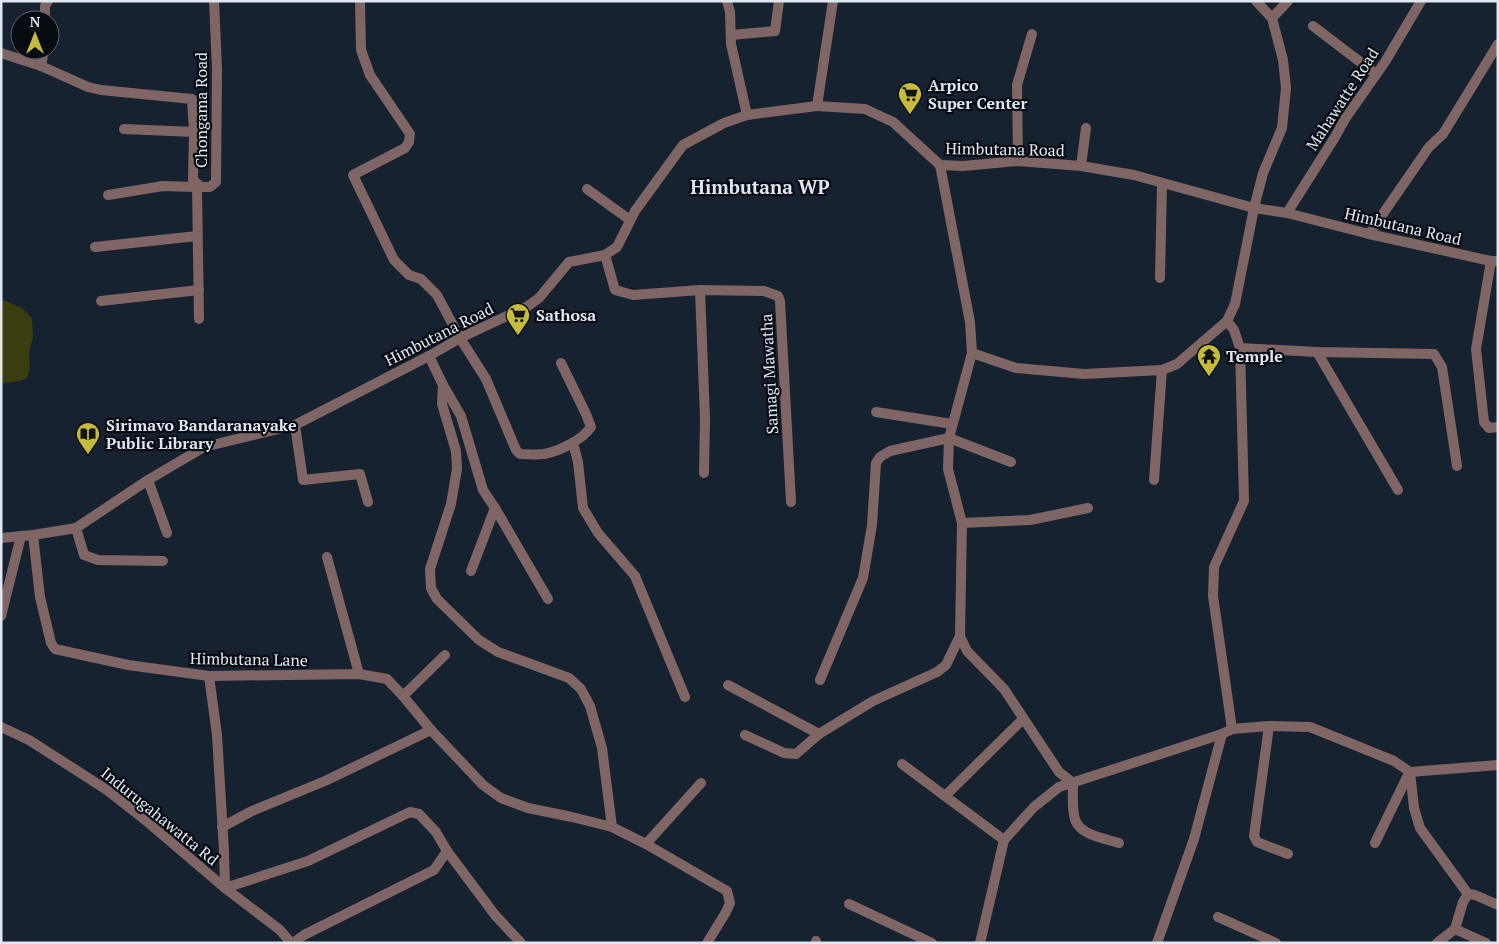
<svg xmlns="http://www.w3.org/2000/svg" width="1499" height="944" viewBox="0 0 1499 944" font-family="'PT Serif',serif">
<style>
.green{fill:#3a3d0d}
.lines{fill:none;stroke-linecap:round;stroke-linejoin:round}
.minor{stroke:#7f6563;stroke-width:10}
.tertiary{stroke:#7f6563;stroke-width:10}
.labels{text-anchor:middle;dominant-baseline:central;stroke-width:4.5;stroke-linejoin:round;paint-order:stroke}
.poi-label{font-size:16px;font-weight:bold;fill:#dfe7f1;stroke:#070b12;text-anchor:start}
.street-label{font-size:16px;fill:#dfe7f1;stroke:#070b12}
.quarter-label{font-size:19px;font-weight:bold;fill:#dfe7f1;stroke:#070b12}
</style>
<rect width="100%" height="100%" fill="#172231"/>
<path class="green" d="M1 299 22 308 32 318 33 337 29 353 30 368 27 378C19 383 10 381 1 384Z"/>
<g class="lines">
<g class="minor">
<path d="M360 1 361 50 370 75 410 134 409 142 405 148 353 175 394 260 409 275 421 279 437 295 460 338 486 379 516 450 520 454C528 454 536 455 544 454 560 451 582 440 591 427L586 414 561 363"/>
<path d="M727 1 730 12 731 44 747 115"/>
<path d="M1272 18 1288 1"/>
<path d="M45 20V6L48 1"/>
<path d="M1313 26 1376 74"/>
<path d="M731 35 775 31 779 1"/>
<path d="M1 53 41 66 88 87 101 90 192 99 194 132 193 180 201 187H210L216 182 217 69 214 1"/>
<path d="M41 66 44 50"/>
<path d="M817 106 833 1"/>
<path d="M124 129 194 132"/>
<path d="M1018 161 1017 85 1032 34"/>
<path d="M940 165 970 322 972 353 949 438 948 469 962 523 960 636 967 651 1004 689 1059 772 1073 783"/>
<path d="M1081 166 1086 128"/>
<path d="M194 181 197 187 199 319"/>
<path d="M587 189 630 220"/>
<path d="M108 195 163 186 197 187"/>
<path d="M1287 213 1335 137 1345 119 1385 62 1421 1"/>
<path d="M1369 234 1429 147 1443 134 1498 44"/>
<path d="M95 247 197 236"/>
<path d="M605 255 615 290 633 295 700 290 764 291 778 296 780 301 791 502"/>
<path d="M1491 261 1476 349 1484 422 1489 428 1498 427"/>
<path d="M1160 278 1162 184"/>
<path d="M700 290 705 418 704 473"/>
<path d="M101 301 199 290"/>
<path d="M1240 348 1317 352 1434 354 1442 367 1457 466"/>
<path d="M1317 352 1398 490"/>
<path d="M972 353 1016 368 1084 374 1162 370 1177 364 1227 321"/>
<path d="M429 356 443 385 461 416 483 490 495 508 548 599"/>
<path d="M443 385 442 404 456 451 457 469 451 504 430 569 431 588 437 599 479 640 498 652 569 678 581 689 590 706 602 748 612 827"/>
<path d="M876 412 952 424"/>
<path d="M295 425 303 480 360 474 368 502"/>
<path d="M573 443 578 462 583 508 598 533 635 576 685 697"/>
<path d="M148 480 167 533"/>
<path d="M1154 480 1162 370"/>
<path d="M962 523 1030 520 1088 508"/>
<path d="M76 528 84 555 98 560 163 561"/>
<path d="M33 535 40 597 51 643 55 649 128 665 209 676 359 674 387 679 403 696 431 730 483 785 501 798 528 808 572 817 612 827 646 844 727 891 730 903 726 912 707 943"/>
<path d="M327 557 359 674"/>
<path d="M471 571 495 508"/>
<path d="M1 616 21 536"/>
<path d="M209 676 217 735 224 851 225 888 308 861 410 812 419 814 436 832 447 851 495 915 521 943"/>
<path d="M820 680 863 578 872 525 876 463 880 457 890 451 949 438 1011 462"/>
<path d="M728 685 819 734"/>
<path d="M403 696 445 655"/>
<path d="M1269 726 1254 836 1257 842 1288 854"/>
<path d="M1 727 29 740 107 790 144 819 225 888 280 930 291 943"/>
<path d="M1232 729 1213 596 1214 567 1244 501 1240 348 1234 330 1227 321 1235 304 1254 208 1263 173 1282 128 1286 88 1283 60 1272 18 1256 1"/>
<path d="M745 735 784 753 796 754 819 734 873 701 937 672 946 665 960 636"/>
<path d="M902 764 1004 840"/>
<path d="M1410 772 1414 808 1420 828 1468 894 1463 902 1455 929 1437 943"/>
<path d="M1073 783C1073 793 1072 805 1074 815 1076 835 1103 838 1119 843"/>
<path d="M945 796 1023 719"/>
<path d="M222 827 252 811 325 781 431 730"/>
<path d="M1375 843 1409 773"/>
<path d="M646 844 701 783"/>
<path d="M1468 894 1475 895 1498 905"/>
<path d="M849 904 932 943"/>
<path d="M1218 917 1276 943"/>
<path d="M1455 929 1486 943"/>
<path d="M293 943 304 935 434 870 447 851"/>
<path d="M816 943V941"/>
<path d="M980 943 1004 840 1034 807 1059 787 1222 734 1232 729 1269 726 1310 727 1394 761 1410 772 1498 765"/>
<path d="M1157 943 1194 839 1222 734"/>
</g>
<path class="tertiary" d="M1 538 33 535 76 528 148 480 204 447 295 425 429 356 460 338 528 306 539 298 569 262 605 255 617 247 635 211 683 145 724 123 747 115 817 106 865 109 893 122 940 165 963 166 1018 161 1081 166 1134 175 1254 208 1287 213 1369 234 1491 261H1498"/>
</g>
<defs>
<g id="supermarket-pin" transform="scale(1.25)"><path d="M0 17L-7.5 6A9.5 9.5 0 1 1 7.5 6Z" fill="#c7bb3c" stroke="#070b12"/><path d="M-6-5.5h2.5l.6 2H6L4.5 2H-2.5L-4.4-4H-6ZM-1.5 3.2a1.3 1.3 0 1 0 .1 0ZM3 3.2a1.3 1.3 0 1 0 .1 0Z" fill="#111"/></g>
<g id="temple-pin" transform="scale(1.25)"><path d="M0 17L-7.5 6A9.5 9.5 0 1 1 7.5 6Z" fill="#c7bb3c" stroke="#070b12"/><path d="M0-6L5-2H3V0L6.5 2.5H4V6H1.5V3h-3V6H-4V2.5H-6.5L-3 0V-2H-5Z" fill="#111"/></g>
<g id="library-pin" transform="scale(1.25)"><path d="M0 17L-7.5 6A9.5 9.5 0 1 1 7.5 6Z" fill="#c7bb3c" stroke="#070b12"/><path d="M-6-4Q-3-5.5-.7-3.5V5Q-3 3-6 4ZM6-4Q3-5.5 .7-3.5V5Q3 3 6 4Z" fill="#111"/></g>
</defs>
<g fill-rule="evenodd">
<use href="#supermarket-pin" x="910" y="94"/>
<use href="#supermarket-pin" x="518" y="315"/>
<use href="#temple-pin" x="1209" y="356"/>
<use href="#library-pin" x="88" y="434"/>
</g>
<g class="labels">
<g class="poi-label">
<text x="928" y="85">Arpico<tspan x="928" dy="18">Super Center</tspan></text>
<text x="536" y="315">Sathosa</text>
<text x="1226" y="356">Temple</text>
<text x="106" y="425">Sirimavo Bandaranayake<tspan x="106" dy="18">Public Library</tspan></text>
</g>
<g class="street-label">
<text transform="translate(1342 99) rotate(-57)">Mahawatte Road</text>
<text transform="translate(201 110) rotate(-90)">Chongama Road</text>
<text transform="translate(1005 149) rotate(1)">Himbutana Road</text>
<text transform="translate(1403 226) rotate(13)">Himbutana Road</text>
<text transform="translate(439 334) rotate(-27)">Himbutana Road</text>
<text transform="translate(769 374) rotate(-93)">Samagi Mawatha</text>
<text transform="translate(249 659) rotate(1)">Himbutana Lane</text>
<text transform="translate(160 816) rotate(39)">Indurugahawatta Rd</text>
</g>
<g class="quarter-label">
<text x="760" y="186">Himbutana WP</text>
</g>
</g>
<rect width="1499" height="944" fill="none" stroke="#dfe7f1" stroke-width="5"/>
<g transform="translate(35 35)"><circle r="24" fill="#070b12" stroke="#5d636b"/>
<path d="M0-4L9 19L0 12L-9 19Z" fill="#c7bb3c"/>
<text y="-8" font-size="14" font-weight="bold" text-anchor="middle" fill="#dfe7f1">N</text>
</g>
</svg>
